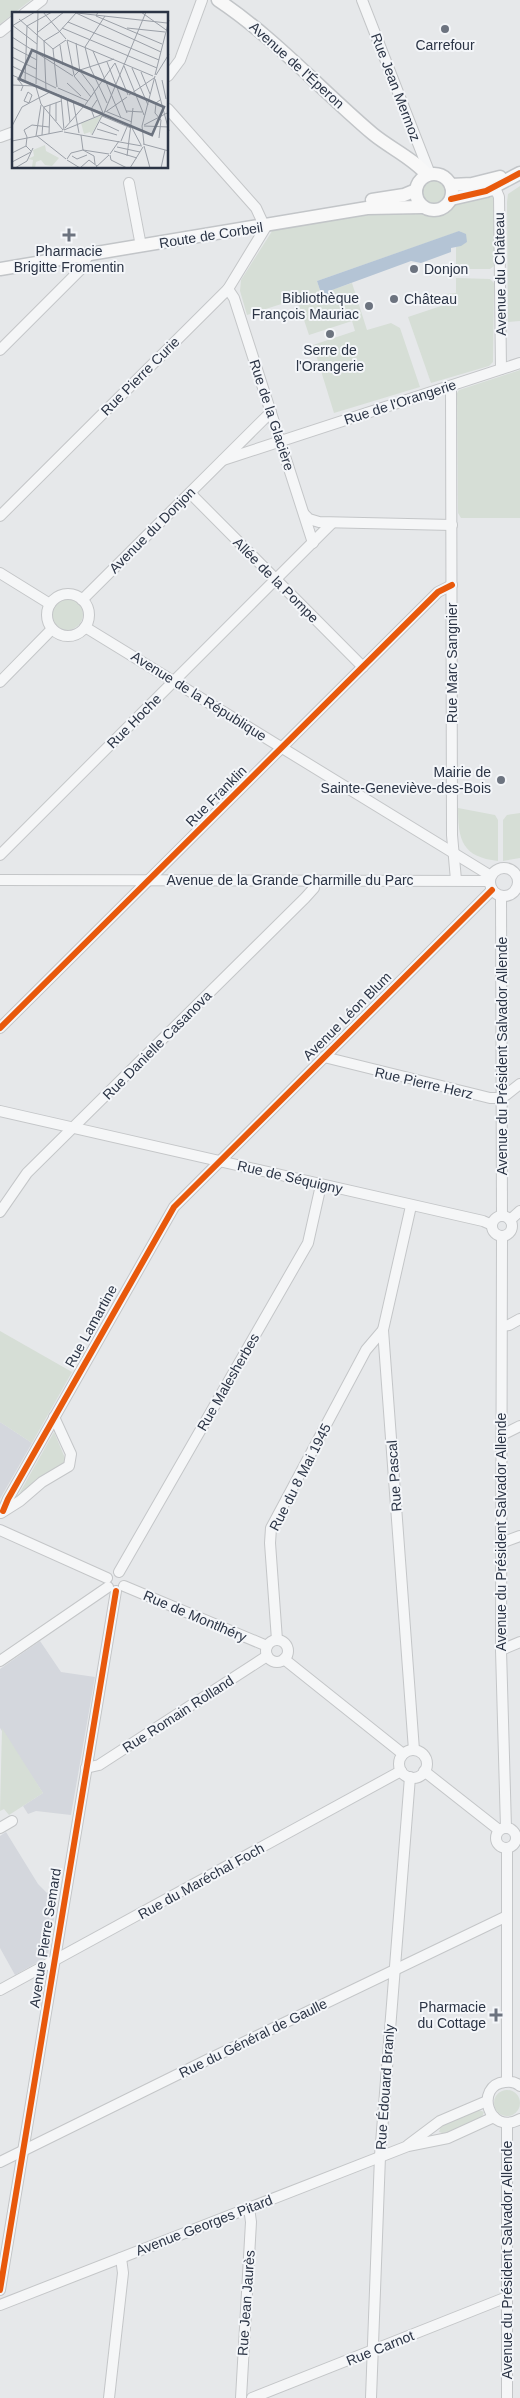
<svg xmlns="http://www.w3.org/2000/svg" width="520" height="2398" viewBox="0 0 520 2398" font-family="Helvetica,sans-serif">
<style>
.built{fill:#d4d7dd}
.green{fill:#d6ded6}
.water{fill:#b4c4d5}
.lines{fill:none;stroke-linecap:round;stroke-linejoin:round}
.minor-casing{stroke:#c4c6c8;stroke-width:12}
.major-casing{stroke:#c2c5c8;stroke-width:15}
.minor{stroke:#f5f6f7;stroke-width:10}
.major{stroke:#f8f8f8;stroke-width:12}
.cycleway-casing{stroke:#f4f6f9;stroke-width:9}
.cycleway{stroke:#e8590c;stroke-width:6}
.poi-dot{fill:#6c737f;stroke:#f4f6f9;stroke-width:2}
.labels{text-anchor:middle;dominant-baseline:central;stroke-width:4;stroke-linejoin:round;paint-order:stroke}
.poi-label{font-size:14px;fill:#2b3445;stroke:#f4f6f9}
.street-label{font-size:14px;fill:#2b3445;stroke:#f4f6f9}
.inset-road{fill:none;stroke:#9ba0a8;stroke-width:1}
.view{fill:#6c737f;fill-opacity:0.15;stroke:#6c737f;stroke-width:2.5}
.inset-edge{fill:none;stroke:#2b3445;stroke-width:2.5}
</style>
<rect width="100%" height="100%" fill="#e6e8ea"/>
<g class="built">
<path d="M0 1422 32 1443 0 1499Z"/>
<path d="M40 1641 61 1672 95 1677 71 1815 36 1811 28 1814 23 1806 43 1793 0 1728V1669Z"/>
<path d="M6 1832 38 1884 47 1893 52 1890 57 1899 48 1954 45 1958 15 1975 0 1948V1836Z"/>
</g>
<g class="green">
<path d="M0 0H31L0 24Z"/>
<circle cx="434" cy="192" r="11"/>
<path d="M520 186V321L508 322 507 202 508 194Z"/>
<path d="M489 193 494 198V266L490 269H456V247L467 242 460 231 317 281 323 299 331 290 352 283 367 330 391 323 400 328 420 387 334 413 313 345 355 331 352 321 309 335 297 299 247 315 240 291 241 280 274 228 378 210 420 211 436 215 447 211 459 200Z"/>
<path d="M456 278 490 279 494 283 493 362 489 366 431 383 408 317 444 305 445 294 456 293Z"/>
<path d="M520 370V518H461L458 513 457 393 459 390Z"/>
<circle cx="67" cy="614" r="16"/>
<path d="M458 808 495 815 498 820V861C462 857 458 840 458 808Z"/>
<path d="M520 813V858L503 861V820L507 815Z"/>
<path d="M0 1331 72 1372 32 1443 0 1422Z"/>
<path d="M54 1432 65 1458 64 1463 39 1478 19 1494Z"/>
<path d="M2 1728 43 1793 9 1815 4 1809 0 1811Z"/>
<circle cx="507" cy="2103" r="13"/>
<path d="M479 2110 484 2112 482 2117 445 2134 439 2132 441 2126Z"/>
</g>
<path class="water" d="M459 231 466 234 467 242 461 246 451 248V252L421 263 411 261 332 290 334 296 323 299 317 281Z"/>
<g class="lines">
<g class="minor-casing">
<g id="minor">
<path d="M362 0 430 174"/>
<path d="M24 14 42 0"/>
<path d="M0 32 14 21"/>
<path d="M168 76 180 60 202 0"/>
<path d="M168 109 256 208 262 221"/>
<path d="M0 137 14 132"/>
<path d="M129 183 141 246"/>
<path d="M486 191 496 190 499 197 501 369"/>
<path d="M228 289 234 298 313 543"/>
<path d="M0 350 81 269 88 255"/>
<path d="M451 386 452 835 456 880"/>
<path d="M223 460 520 363"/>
<path d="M190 493 363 667"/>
<path d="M304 514 309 519 319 522 452 525"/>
<path d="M0 516 228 289 267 225"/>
<path d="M0 573 50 604"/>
<circle cx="68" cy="615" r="21"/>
<path d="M82 600 271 412"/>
<path d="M85 627 491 876"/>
<path d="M0 682 52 629"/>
<path d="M0 855 332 523"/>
<circle cx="504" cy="882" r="14"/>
<path d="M0 880 490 881"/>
<path d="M501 896 502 1216"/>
<path d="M0 1028 438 592 452 585"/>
<path d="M324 1057 490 1098H502L520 1084"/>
<path d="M0 1111 483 1221 492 1225"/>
<path d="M411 1206 383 1330 414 1750"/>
<path d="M0 1212 27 1173 305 898 314 888 315 880"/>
<circle cx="502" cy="1226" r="10"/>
<path d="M510 1220 520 1211"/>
<path d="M502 1236 501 1650 506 1828"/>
<path d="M502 1326 509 1325 520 1319"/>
<path d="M502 1435 520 1426"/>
<path d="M3 1511 8 1499 174 1207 492 890"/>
<path d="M1 1513 20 1501 42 1482 69 1466 71 1454 54 1417"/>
<path d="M0 1530 107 1578"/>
<path d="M501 1543 520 1536"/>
<path d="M119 1572 308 1243 321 1185"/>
<path d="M124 1586 267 1646"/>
<path d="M277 1640 270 1543 271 1528 366 1350 383 1330"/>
<circle cx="277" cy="1651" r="11"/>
<path d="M501 1650 520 1642"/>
<path d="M284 1659 403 1754"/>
<path d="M0 1661 108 1587"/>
<circle cx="413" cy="1764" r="14"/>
<path d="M86 1768 99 1765 267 1656"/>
<path d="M424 1771 499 1830"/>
<circle cx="506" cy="1838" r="10"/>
<path d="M0 1828 12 1821"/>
<path d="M507 1849V2081"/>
<path d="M0 1990 401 1771"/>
<path d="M520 2086C516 2082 511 2081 505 2082 474 2085 488 2137 520 2119"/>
<path d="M507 2123V2398"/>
<path d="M408 2145 440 2121 487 2101"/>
<path d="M0 2162 207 2060 507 1916"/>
<path d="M0 2290 116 1591"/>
<path d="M0 2305 408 2146 448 2138 494 2117"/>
<path d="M109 2398 123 2273 121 2258"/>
<path d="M241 2398 251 2222 249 2208"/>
<path d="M252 2398 507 2297"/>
<path d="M371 2398 380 2156 410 1777"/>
</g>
</g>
<g class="major-casing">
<g id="major">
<path d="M218 0C275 38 321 90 373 134 390 148 414 159 427 175"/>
<circle cx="434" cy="192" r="18"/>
<path d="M451 185 472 184 500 177"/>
<path d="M451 199 486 191 520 173"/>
<path d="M372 200 404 195 416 190"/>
<path d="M0 269 367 208 422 207"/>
</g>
</g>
<use href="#minor" class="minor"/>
<use href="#major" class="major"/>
<g class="cycleway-casing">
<g id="cycleway">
<path d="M451 199 486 191 520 173"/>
<path d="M0 1028 438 592 452 585"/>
<path d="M3 1511 8 1499 174 1207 492 890"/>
<path d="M0 2290 116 1591"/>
</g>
</g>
<use href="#cycleway" class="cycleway"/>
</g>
<g class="poi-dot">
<circle cx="445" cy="29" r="5"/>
<path d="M66.5 227.5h5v5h5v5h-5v5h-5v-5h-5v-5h5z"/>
<circle cx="414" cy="269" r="5"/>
<circle cx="394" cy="299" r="5"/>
<circle cx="369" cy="306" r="5"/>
<circle cx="330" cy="334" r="5"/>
<circle cx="501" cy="780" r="5"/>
<path d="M493.5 2007.5h5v5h5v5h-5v5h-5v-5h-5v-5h5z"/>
</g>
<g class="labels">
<g class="poi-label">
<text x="445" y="45">Carrefour</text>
<text x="69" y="251">Pharmacie<tspan x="69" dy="16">Brigitte Fromentin</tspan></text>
<text x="424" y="269" text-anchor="start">Donjon</text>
<text x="359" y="298" text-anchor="end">Bibliothèque<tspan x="359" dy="16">François Mauriac</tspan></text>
<text x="404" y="299" text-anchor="start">Château</text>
<text x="330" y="350">Serre de<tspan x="330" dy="16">l'Orangerie</tspan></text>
<text x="491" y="772" text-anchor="end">Mairie de<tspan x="491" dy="16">Sainte-Geneviève-des-Bois</tspan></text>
<text x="486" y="2007" text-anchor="end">Pharmacie<tspan x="486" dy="16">du Cottage</tspan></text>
</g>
<g class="street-label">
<text transform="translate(297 65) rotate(42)">Avenue de l'Éperon</text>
<text transform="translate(396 87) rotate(69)">Rue Jean Mermoz</text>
<text transform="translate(211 235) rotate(-9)">Route de Corbeil</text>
<text transform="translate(500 274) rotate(-91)">Avenue du Château</text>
<text transform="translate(140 376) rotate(-45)">Rue Pierre Curie</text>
<text transform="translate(400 402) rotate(-18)">Rue de l'Orangerie</text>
<text transform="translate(272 415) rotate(72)">Rue de la Glacière</text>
<text transform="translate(152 530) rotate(-45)">Avenue du Donjon</text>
<text transform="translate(276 580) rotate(45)">Allée de la Pompe</text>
<text transform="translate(452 663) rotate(-90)">Rue Marc Sangnier</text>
<text transform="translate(199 696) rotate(32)">Avenue de la République</text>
<text transform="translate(134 721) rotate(-45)">Rue Hoche</text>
<text transform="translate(216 796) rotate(-45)">Rue Franklin</text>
<text x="290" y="880">Avenue de la Grande Charmille du Parc</text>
<text transform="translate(347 1016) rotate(-45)">Avenue Léon Blum</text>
<text transform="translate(157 1045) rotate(-45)">Rue Danielle Casanova</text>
<text transform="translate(502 1056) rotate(-90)">Avenue du Président Salvador Allende</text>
<text transform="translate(424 1083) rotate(13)">Rue Pierre Herz</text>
<text transform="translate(290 1177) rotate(13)">Rue de Séquigny</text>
<text transform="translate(91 1326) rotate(-61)">Rue Lamartine</text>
<text transform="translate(228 1382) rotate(-60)">Rue Malesherbes</text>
<text transform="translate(394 1476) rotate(-94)">Rue Pascal</text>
<text transform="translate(300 1477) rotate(-63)">Rue du 8 Mai 1945</text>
<text transform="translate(501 1532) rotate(-90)">Avenue du Président Salvador Allende</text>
<text transform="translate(195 1616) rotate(23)">Rue de Montlhéry</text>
<text transform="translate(178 1714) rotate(-33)">Rue Romain Rolland</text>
<text transform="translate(201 1881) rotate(-29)">Rue du Maréchal Foch</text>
<text transform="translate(45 1938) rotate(-81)">Avenue Pierre Semard</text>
<text transform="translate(253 2038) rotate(-26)">Rue du Général de Gaulle</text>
<text transform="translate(385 2087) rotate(-86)">Rue Édouard Branly</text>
<text transform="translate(204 2225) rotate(-21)">Avenue Georges Pitard</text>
<text transform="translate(507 2260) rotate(-90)">Avenue du Président Salvador Allende</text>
<text transform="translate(246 2303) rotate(-86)">Rue Jean Jaurès</text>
<text transform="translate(380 2348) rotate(-22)">Rue Carnot</text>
</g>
</g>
<g transform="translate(12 12)">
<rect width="156" height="156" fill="#e6e8ea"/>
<path d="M90 103 79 123 78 120 72 122 69 111ZM33 133 34 139 47 146 40 154 33 153 29 148 24 150 23 156 20 155 21 148 16 147 22 144 21 138Z" fill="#d6ded6"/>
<path class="inset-road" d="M31 0 54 27M86 0 84 4 150 32M129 0 157 20M64 1 149 40M65 1 155 11M93 4 73 35 78 55 95 91M7 7 41 37M56 10 147 48M0 13 25 32M0 14 23 0M50 16 145 56M115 16 153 20M26 20 52 0M0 25 61 64M55 28 141 64M55 28 62 63M64 31 68 60M48 33 51 53M0 35 25 48M41 37 45 75M41 37 54 28M81 39 109 106M0 45 24 57M95 50 115 101M103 51 116 83M0 54 44 76M112 54 132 103M120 56 136 93M68 59 81 76 91 101M129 60 138 82M0 63 23 73M143 63 157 8M144 63 157 42M62 64 68 58 102 47M62 64 79 85M5 66 11 74 9 79M143 67 157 119M150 68 154 87M13 69 15 14 40 0M55 71 69 84M24 72 26 0M0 73 23 74M24 75 29 92 51 118M46 76 76 89M34 78 32 29 47 20 64 1M39 80 72 93M117 83 142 66M49 84 52 118M55 86 58 110M61 89 67 121M17 91 20 83 16 80 12 89 17 91M44 91V109M73 93 103 51M73 94 91 101M93 99 120 110M95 99 115 85M114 99 130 100M92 101 134 0M90 104 119 116M82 105 79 97 85 88M88 110 107 119M132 113 157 100M0 114 10 95 38 80M132 114 157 115M53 116 72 94M120 116 129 133M85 117 105 123M52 118 91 102M52 120 130 134M37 122 38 93M30 123 32 95 49 89M69 123 71 138M80 123 91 102M24 124 29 93M25 124 54 147M15 125 12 118 20 113 37 115M15 125 14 134 19 139M147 126 149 108 143 101 144 91 148 88M0 129 51 119M109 129 115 115M131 132 157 139M132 132 130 114 143 64M132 134 138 156M105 135 128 140M71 138 82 144 83 152M102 139 125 146M0 141 14 134M98 142 107 129M98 143 99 148 115 156M60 144 65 147 75 143M115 144 121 96M55 147 59 141 71 138 97 142M55 148 68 156M0 150 19 140M3 156 15 149 21 136M68 156 77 148 85 154M83 156 97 143M118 156 131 135M149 156 153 138"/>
<path class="view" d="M20 38 152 95 140 123 7 67Z"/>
<rect width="156" height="156" class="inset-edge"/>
</g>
</svg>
